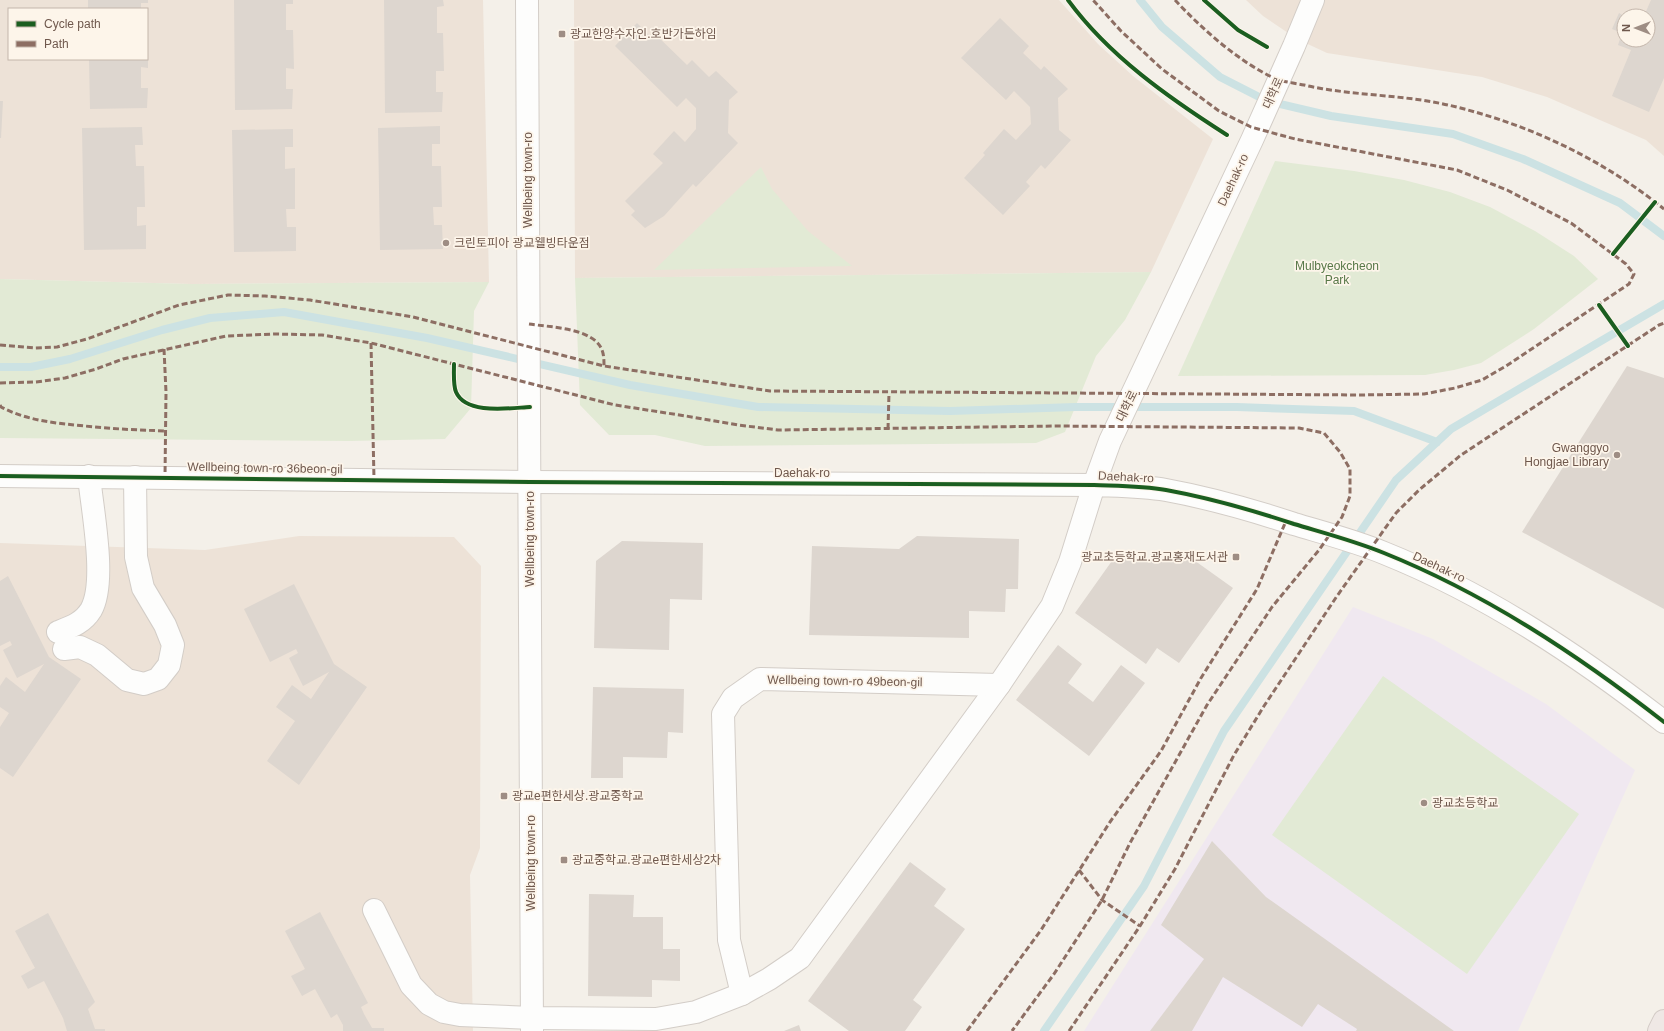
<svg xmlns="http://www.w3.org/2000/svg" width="1664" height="1031" viewBox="0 0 1664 1031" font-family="Arial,'Noto Sans KR',sans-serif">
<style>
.residential{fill:#ede2d7;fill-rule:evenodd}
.education{fill:#f0e8f0}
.green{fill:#e2ead5}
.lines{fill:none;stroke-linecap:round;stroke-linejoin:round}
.stream{stroke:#cce2e3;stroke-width:8}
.building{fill:#ddd6cf}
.minor-casing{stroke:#d3cdc7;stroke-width:24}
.highway-casing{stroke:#d3cbc6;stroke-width:24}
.minor{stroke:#fdfdfc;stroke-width:22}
.highway{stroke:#efe8e5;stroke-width:22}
.quiet{stroke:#8d6e63;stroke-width:3;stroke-dasharray:6 3;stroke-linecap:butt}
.cycleway-casing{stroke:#fdf5ea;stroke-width:6}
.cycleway{stroke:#1b5e20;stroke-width:4}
.poi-dot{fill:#9e8d84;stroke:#fdf5ea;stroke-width:1.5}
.labels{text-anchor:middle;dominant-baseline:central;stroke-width:3.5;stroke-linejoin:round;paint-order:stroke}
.poi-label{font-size:12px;fill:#6f584d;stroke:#fdf5ea;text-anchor:start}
.street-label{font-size:12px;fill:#6f584d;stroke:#fdf5ea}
.park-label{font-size:12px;fill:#597949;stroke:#fdf5ea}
</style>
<rect width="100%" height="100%" fill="#f4f0e9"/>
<g class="residential">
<path d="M0 0H483L489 282 192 284 0 279ZM9 9H147V59H9Z"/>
<path d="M574 0H1059L1098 44 1133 76 1213 139 1151 272 575 278Z"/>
<path d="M1246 0H1664V156L1646 140 1547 97 1482 77 1327 53 1297 39 1263 16ZM1624 16H1648V40H1624Z"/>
<path d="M299 536 454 537 481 566 480 848 470 875 473 1031H0V543L205 550Z"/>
</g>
<path class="education" d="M1353 607 1433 639 1546 704 1635 770 1518 1031H1084Z"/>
<g class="green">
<path d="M1275 161 1354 171 1404 180 1450 192 1490 207 1535 231 1574 256 1598 279 1534 329 1481 363 1454 370 1425 375 1178 376Z"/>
<path d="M761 167 772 189 808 231 852 266 654 270Z"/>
<path d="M1151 272 1125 320 1096 356 1065 432 1036 443 705 446 655 435H609L580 405 575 278Z"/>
<path d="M0 279 192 284 489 282 474 311 471 408 445 439 348 441 0 438Z"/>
<path d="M1383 676 1579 814 1467 974 1272 835Z"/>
</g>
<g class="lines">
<g class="stream">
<path d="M1140 0 1162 27 1220 77 1267 101 1331 116 1453 134 1523 159 1620 203 1664 236"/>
<path d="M0 367H31L70 359 162 330 210 318 284 312 427 338 630 385 758 407 950 411 1075 407H1237L1354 411 1437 442"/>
<path d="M1044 1031 1144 886 1224 731 1396 480 1451 429 1664 304"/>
</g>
</g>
<g class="building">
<path d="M88 0H148V3H141V9H88Z"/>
<path d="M234 0H293V4H286V30H293L294 69 286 68V89H293L292 109 235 110Z"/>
<path d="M384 0H443L444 6 437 7V33H443L444 71H436V92H443L442 112 385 113Z"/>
<path d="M1651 0H1664V78L1649 112 1612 96 1631 50 1618 45 1622 33 1612 29 1619 13 1624 16V40H1648V16H1644Z"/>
<path d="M1000 18 1029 46 1023 53 1041 70 1044 66 1068 89 1058 98 1059 130 1071 140 1045 169 1041 165 1026 182 1030 186 1003 215 964 178 985 155 983 153 1004 129 1016 140 1031 124 1030 107 1014 91 1006 100 961 58Z"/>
<path d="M637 23 650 36 653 32 687 65 692 60 709 77 716 71 738 92 729 100 728 133 738 143 696 187 693 184 664 216 645 228 631 215 635 211 625 201 663 163 653 154 674 131 685 142 696 129V108L686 98 677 107 615 46Z"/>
<path d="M89 59H148V68L141 67V88H148L147 108 90 109Z"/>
<path d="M0 101H3L1 138H0Z"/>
<path d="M440 126V144H432V166H441L442 207H433L434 225H442L443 249 380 250 378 128Z"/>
<path d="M142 127 143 145H135L136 166H144L145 207H137V226L146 225V249L84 250 82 128Z"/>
<path d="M293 129V147H285V169L295 168V209H286L287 227H296V251L234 252 232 130Z"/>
<path d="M1627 366 1664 378V609L1522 532Z"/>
<path d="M917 536 1019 539 1018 589H1006L1005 612 969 611V638L809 635 812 546 899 549Z"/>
<path d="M622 541 703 543 702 600 670 599 669 650 594 648 596 561Z"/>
<path d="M1114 558H1191L1233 588 1179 663 1157 648 1146 664 1075 613Z"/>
<path d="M8 576 49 657 81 679 13 777 0 768V727L9 713 0 707V686L6 677 25 692 44 664 17 678 3 650 12 645 10 641 0 646V581Z"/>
<path d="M294 584 334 664 367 687 299 785 267 761 295 721 276 707 292 685 311 699 329 672 303 686 289 658 298 653 296 649 270 662 244 609Z"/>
<path d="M1058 645 1082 664 1068 683 1093 702 1121 665 1145 683 1089 756 1016 700Z"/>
<path d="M593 687 684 689 683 733 668 732 667 758 623 757V778H591Z"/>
<path d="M1212 841 1266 897 1454 1031H1356L1357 1029 1318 1004 1302 1027 1223 977 1192 1031H1150L1204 959 1161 925Z"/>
<path d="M910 862 946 889 934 906 965 929 913 1000 922 1007 905 1031H849L808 1001Z"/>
<path d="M589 894 634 895 633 917H663V949H680V981L652 980V997L588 996Z"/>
<path d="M320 912 368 1003 361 1007 364 1014 372 1028H384V1031H343V1025L337 1014 331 1018 315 989 302 996 291 976 305 969 285 931Z"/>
<path d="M48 913 95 1002 88 1009 95 1029H105V1031H67L63 1018 44 981 28 989 21 976 35 968 15 931Z"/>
<path d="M799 1025 801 1031H784Z"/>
</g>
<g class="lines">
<g class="minor-casing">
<g id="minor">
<path d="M527 0 532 1031"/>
<path d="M0 476 530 482 1094 485C1118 486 1143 486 1166 490 1210 498 1252 510 1294 524 1324 533 1355 541 1384 553 1486 594 1578 655 1664 722"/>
<path d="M58 632C71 627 83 623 91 610 107 582 92 509 89 476"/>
<path d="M64 649 80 647 97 655 127 680 144 684 158 679 169 665 173 645 165 625 143 588 136 557 135 477"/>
<path d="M374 910 411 985 429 1004 444 1012 460 1015 532 1018 656 1019 696 1012 742 994 769 979 800 958 999 685 1052 606 1070 562 1094 485 1110 441 1252 140 1294 46 1313 0"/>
<path d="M742 994 729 940 723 714 733 698 760 679 999 685"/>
</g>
</g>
<g class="highway-casing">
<path id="highway" d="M1659 1031 1664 1021"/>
</g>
<use href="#minor" class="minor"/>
<use href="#highway" class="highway"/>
<g class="quiet">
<path d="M1175 0C1201 28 1239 62 1274 78 1283 82 1294 83 1304 85 1351 96 1400 94 1448 105 1526 123 1601 158 1664 209"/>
<path d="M529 324C549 327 594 328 602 350 604 355 604 361 604 366"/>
<path d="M371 343 374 479"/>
<path d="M0 345 35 348 57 347 87 339 179 305 228 295 265 296 310 300 413 317 604 366 770 391 1360 395 1424 394 1455 388 1482 380 1506 366 1629 284 1634 274 1626 264 1571 223 1507 190 1457 170 1295 139 1251 127 1219 111 1162 69 1121 31 1093 0"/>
<path d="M164 349 166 392 165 477"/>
<path d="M0 383 36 382 65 378 96 369 123 359 226 336 275 334 322 335 371 343 615 405 686 416 738 425 778 430 1056 426 1299 428 1324 433 1340 452 1350 469V496L1342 517 1319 550 1272 607 1207 705 1130 843 1102 900 1054 974 1012 1031"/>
<path d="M0 405 1 407C28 421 55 423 85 426 112 429 139 430 165 431"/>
<path d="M888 429 889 393"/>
<path d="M1079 870 1102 900 1140 926"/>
<path d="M967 1031 1041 930 1110 822 1161 751 1201 678 1257 589 1286 521"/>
<path d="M1069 1031 1140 926 1175 869 1234 755 1264 706 1337 596 1396 513 1419 490 1461 455 1659 325 1664 323"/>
</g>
<g class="cycleway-casing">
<g id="cycleway">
<path d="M1068 0C1109 56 1169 98 1227 135"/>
<path d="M1204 0 1238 30 1267 47"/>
<path d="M1613 254 1655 202"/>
<path d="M1599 305 1628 346"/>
<path d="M454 364C454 373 453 385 456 392 466 415 510 408 530 407"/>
<path d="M0 476 530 482 1094 485C1118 486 1143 486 1166 490 1210 498 1252 510 1294 524 1324 533 1355 541 1384 553 1486 594 1578 655 1664 722"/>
</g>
</g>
<use href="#cycleway" class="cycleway"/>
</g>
<g class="poi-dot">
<rect x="558" y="30" width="8" height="8" rx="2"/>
<circle cx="446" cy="243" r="4"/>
<circle cx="1617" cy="455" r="4"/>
<rect x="1232" y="553" width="8" height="8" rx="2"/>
<rect x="500" y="792" width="8" height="8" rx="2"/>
<circle cx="1424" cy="803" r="4"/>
<rect x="560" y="856" width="8" height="8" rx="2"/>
</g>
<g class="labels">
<g class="poi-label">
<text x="570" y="34">광교한양수자인.호반가든하임</text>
<text x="454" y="243">크린토피아 광교웰빙타운점</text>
<text x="1609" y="448" text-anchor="end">Gwanggyo<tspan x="1609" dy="14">Hongjae Library</tspan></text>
<text x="1228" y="557" text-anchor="end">광교초등학교.광교홍재도서관</text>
<text x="512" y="796">광교e편한세상.광교중학교</text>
<text x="1432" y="803">광교초등학교</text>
<text x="572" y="860">광교중학교.광교e편한세상2차</text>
</g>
<g class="street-label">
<text transform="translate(1273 93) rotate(-66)">대학로</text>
<text transform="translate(528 180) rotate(-90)">Wellbeing town-ro</text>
<text transform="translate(1233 180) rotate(-65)">Daehak-ro</text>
<text transform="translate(1127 406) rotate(-64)">대학로</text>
<text transform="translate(265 468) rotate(1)">Wellbeing town-ro 36beon-gil</text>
<text x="802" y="473">Daehak-ro</text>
<text transform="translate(1126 477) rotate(3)">Daehak-ro</text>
<text transform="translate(530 539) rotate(-90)">Wellbeing town-ro</text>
<text transform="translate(1439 567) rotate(25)">Daehak-ro</text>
<text transform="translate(845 681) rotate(1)">Wellbeing town-ro 49beon-gil</text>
<text transform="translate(531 863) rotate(-90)">Wellbeing town-ro</text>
</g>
<g class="park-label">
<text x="1337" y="266">Mulbyeokcheon<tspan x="1337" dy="14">Park</tspan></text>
</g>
</g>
<rect x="8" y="8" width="140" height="52" fill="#fdf5ea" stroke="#c4b6ab"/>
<rect x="16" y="21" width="20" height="6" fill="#1b5e20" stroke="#c4b6ab"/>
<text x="44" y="28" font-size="12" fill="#6f584d">Cycle path</text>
<rect x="16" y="41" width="20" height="6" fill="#8d6e63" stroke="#c4b6ab"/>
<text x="44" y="48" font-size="12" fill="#6f584d">Path</text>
<g transform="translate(1636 28) rotate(270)"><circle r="19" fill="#fdf5ea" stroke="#c4b6ab"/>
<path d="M0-3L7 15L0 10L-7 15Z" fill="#9e8d84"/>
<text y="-6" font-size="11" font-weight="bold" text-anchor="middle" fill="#6f584d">N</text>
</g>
</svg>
